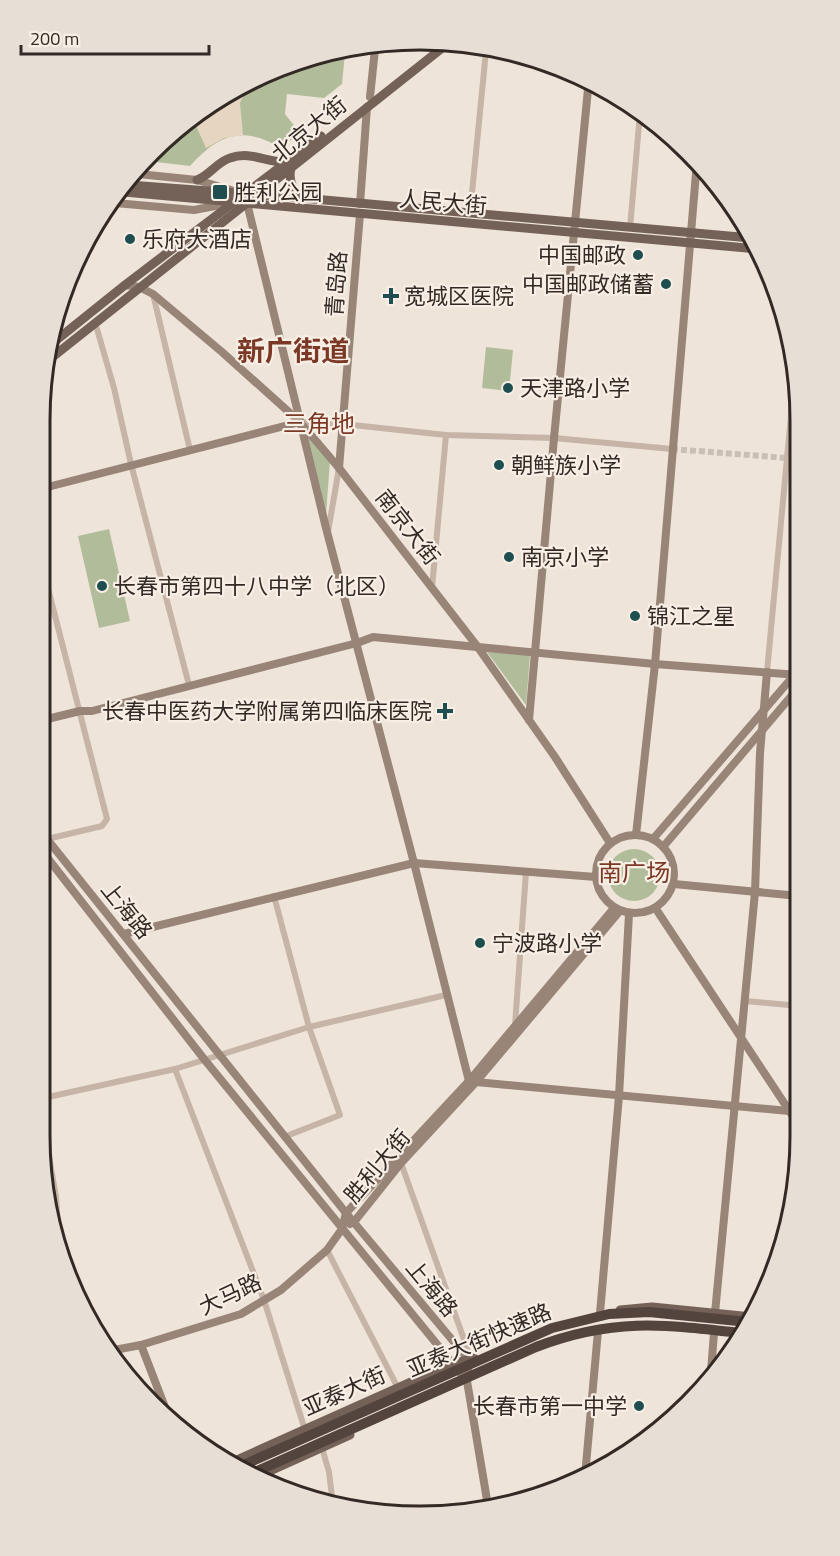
<svg xmlns="http://www.w3.org/2000/svg" width="840" height="1556" viewBox="0 0 840 1556" font-family="'Titillium Web','Noto Sans SC',sans-serif">
<style>
.green{fill:#b1bd9a}
.plaza{fill:#e6d5c1}
.lines{fill:none;stroke-linecap:round;stroke-linejoin:round}
.street-tunnel{stroke:#c9bfb5;stroke-width:6;stroke-dasharray:6 3;stroke-linecap:butt}
.street{stroke:#c6b4a6;stroke-width:6}
.secondary{stroke:#998478;stroke-width:8}
.primary{stroke:#746158;stroke-width:9}
.highway-bridge{stroke:#53443e;stroke-width:10}
.poi-dot{fill:#1f4e51;stroke:#f7efe5;stroke-width:2}
.labels{text-anchor:middle;dominant-baseline:central;stroke-width:4.5;stroke-linejoin:round;paint-order:stroke}
.street-label{font-size:22px;fill:#332a26;stroke:#f7efe5}
.poi-label{font-size:22px;fill:#332a26;stroke:#f7efe5;text-anchor:start}
.neighbourhood-label{font-size:24px;fill:#7b3925;stroke:#f7efe5}
.district-label{font-size:28px;font-weight:bold;fill:#7b3925;stroke:#f7efe5}
.rim{fill:none;stroke:#332a26;stroke-width:3}
</style>
<rect width="100%" height="100%" fill="#efe4d9"/>
<g class="green">
<path d="M345 53 342 84 324 98 287 94 285 114 300 133 281 148C242 125 219 134 190 166L148 161 169 133 298 59Z"/>
<path d="M486 347 513 350 509 391 482 388Z"/>
<path d="M301 426 330 460 326 515Z"/>
<path d="M109 529 130 621 99 628 78 536Z"/>
<path d="M487 652 530 655 526 705Z"/>
<circle cx="634" cy="875" r="26"/>
</g>
<path class="plaza" d="M254 85 244 94 240 103 243 135 224 138 206 148 193 119Z"/>
<g class="lines">
<path class="street-tunnel" d="M672 449 787 458"/>
<g class="street">
<path d="M470 213 486 51"/>
<path d="M630 228 640 113"/>
<path d="M153 294 190 450"/>
<path d="M95 322 114 388 131 464 189 685"/>
<path d="M300 422 343 424 446 435 554 438 672 449"/>
<path d="M787 458 798 460"/>
<path d="M328 532 339 468"/>
<path d="M40 557 107 819 102 826 47 839"/>
<path d="M432 588 446 435"/>
<path d="M40 602 51 600"/>
<path d="M767 672 796 362"/>
<path d="M274 896 309 1027 340 1115 284 1137"/>
<path d="M746 1001 800 1006"/>
<path d="M515 1025 526 872"/>
<path d="M175 1069 264 1300 305 1430"/>
<path d="M39 1099 175 1069 309 1027 446 995"/>
<path d="M39 1099 56 1197 60 1259"/>
<path d="M401 1163 466 1345 469 1359"/>
<path d="M327 1250 398 1388"/>
<path d="M322 1448 329 1472 333 1505"/>
</g>
<g class="secondary">
<path d="M370 97 375 49"/>
<path d="M138 174 197 180 231 190"/>
<path d="M246 199 326 528 414 863 469 1081"/>
<path d="M115 203 194 210 231 203"/>
<path d="M360 204 367 107"/>
<path d="M125 285 139 287 153 294 222 352 300 422 339 468 477 646 555 757 610 843"/>
<path d="M339 468 360 214"/>
<path d="M40 489 300 422"/>
<path d="M529 720 554 438 589 79"/>
<path d="M39 721 80 711H92L357 643 373 637 655 664 799 675"/>
<path d="M39 829 346 1213 469 1360 467 1381 488 1506"/>
<circle cx="635" cy="874" r="39"/>
<path d="M636 835 655 664 697 161"/>
<path d="M653 839 796 673"/>
<path d="M39 847 204 1059 467 1381"/>
<path d="M663 847 799 687"/>
<path d="M674 884 799 896"/>
<path d="M656 909 800 1127"/>
<path d="M124 934 414 863 596 877"/>
<path d="M476 1082 800 1112"/>
<path d="M350 1224 354 1222 401 1163 476 1082 619 912"/>
<path d="M600 1313 619 1096 629 914"/>
<path d="M715 1313 755 892 760 753 767 672"/>
<path d="M141 1345 168 1415"/>
<path d="M109 1351 141 1345 241 1314 281 1290 327 1250 342 1229 346 1213 469 1081 614 908"/>
<path d="M711 1371 714 1333"/>
<path d="M585 1476 598 1331"/>
</g>
<g class="primary">
<path d="M291 168C288 179 293 192 302 198"/>
<path d="M197 180C210 175 217 162 230 158 252 150 268 164 288 162"/>
<path d="M129 185 302 198 751 238"/>
<path d="M124 192 758 249"/>
<path d="M54 342 125 285 321 136"/>
<path d="M50 359 451 41"/>
<path d="M620 1310 652 1307 752 1317"/>
<path d="M230 1463 451 1364 474 1358"/>
<path d="M259 1476 350 1435"/>
</g>
<g class="highway-bridge">
<path d="M239 1467 552 1328 609 1314 649 1312 748 1322"/>
<path d="M253 1473 536 1347C612 1318 662 1324 740 1333"/>
</g>
</g>
<g class="poi-dot">
<rect x="212" y="184" width="16" height="16" rx="3"/>
<circle cx="130" cy="239" r="6"/>
<circle cx="638" cy="255" r="6"/>
<circle cx="666" cy="284" r="6"/>
<path d="M388 287h6v6h6v6h-6v6h-6v-6h-6v-6h6z"/>
<circle cx="508" cy="388" r="6"/>
<circle cx="499" cy="465" r="6"/>
<circle cx="509" cy="557" r="6"/>
<circle cx="102" cy="586" r="6"/>
<circle cx="635" cy="616" r="6"/>
<path d="M442 702h6v6h6v6h-6v6h-6v-6h-6v-6h6z"/>
<circle cx="480" cy="943" r="6"/>
<circle cx="639" cy="1406" r="6"/>
</g>
<g class="labels">
<g class="street-label">
<text transform="translate(309 129) rotate(-39)">北京大街</text>
<text transform="translate(443 202) rotate(5)">人民大街</text>
<text transform="translate(336 284) rotate(-86)">青岛路</text>
<text transform="translate(408 527) rotate(52)">南京大街</text>
<text transform="translate(127 910) rotate(51)">上海路</text>
<text transform="translate(377 1166) rotate(-50)">胜利大街</text>
<text transform="translate(432 1288) rotate(50)">上海路</text>
<text transform="translate(230 1294) rotate(-25)">大马路</text>
<text transform="translate(479 1340) rotate(-23)">亚泰大街快速路</text>
<text transform="translate(344 1391) rotate(-24)">亚泰大街</text>
</g>
<g class="poi-label">
<text x="234" y="192">胜利公园</text>
<text x="142" y="239">乐府大酒店</text>
<text x="626" y="255" text-anchor="end">中国邮政</text>
<text x="654" y="284" text-anchor="end">中国邮政储蓄</text>
<text x="404" y="296">宽城区医院</text>
<text x="520" y="388">天津路小学</text>
<text x="511" y="465">朝鲜族小学</text>
<text x="521" y="557">南京小学</text>
<text x="114" y="586">长春市第四十八中学（北区）</text>
<text x="647" y="616">锦江之星</text>
<text x="432" y="711" text-anchor="end">长春中医药大学附属第四临床医院</text>
<text x="492" y="943">宁波路小学</text>
<text x="627" y="1406" text-anchor="end">长春市第一中学</text>
</g>
<g class="neighbourhood-label">
<text x="319" y="423">三角地</text>
<text x="634" y="872">南广场</text>
</g>
<g class="district-label">
<text x="293" y="350">新广街道</text>
</g>
</g>
<path d="M0 0H840V1556H0ZM420 50H420A370 370 0 0 1 790 420V1136A370 370 0 0 1 420 1506H420A370 370 0 0 1 50 1136V420A370 370 0 0 1 420 50Z" fill="#e7dfd6" fill-rule="evenodd"/>
<path class="rim" d="M420 50H420A370 370 0 0 1 790 420V1136A370 370 0 0 1 420 1506H420A370 370 0 0 1 50 1136V420A370 370 0 0 1 420 50Z"/>
<path d="M21 45v9h188v-9" fill="none" stroke="#332a26" stroke-width="3"/>
<text x="30" y="45" font-size="18" fill="#332a26" stroke="#f7efe5" stroke-width="4.5" paint-order="stroke">200 m</text>
</svg>
